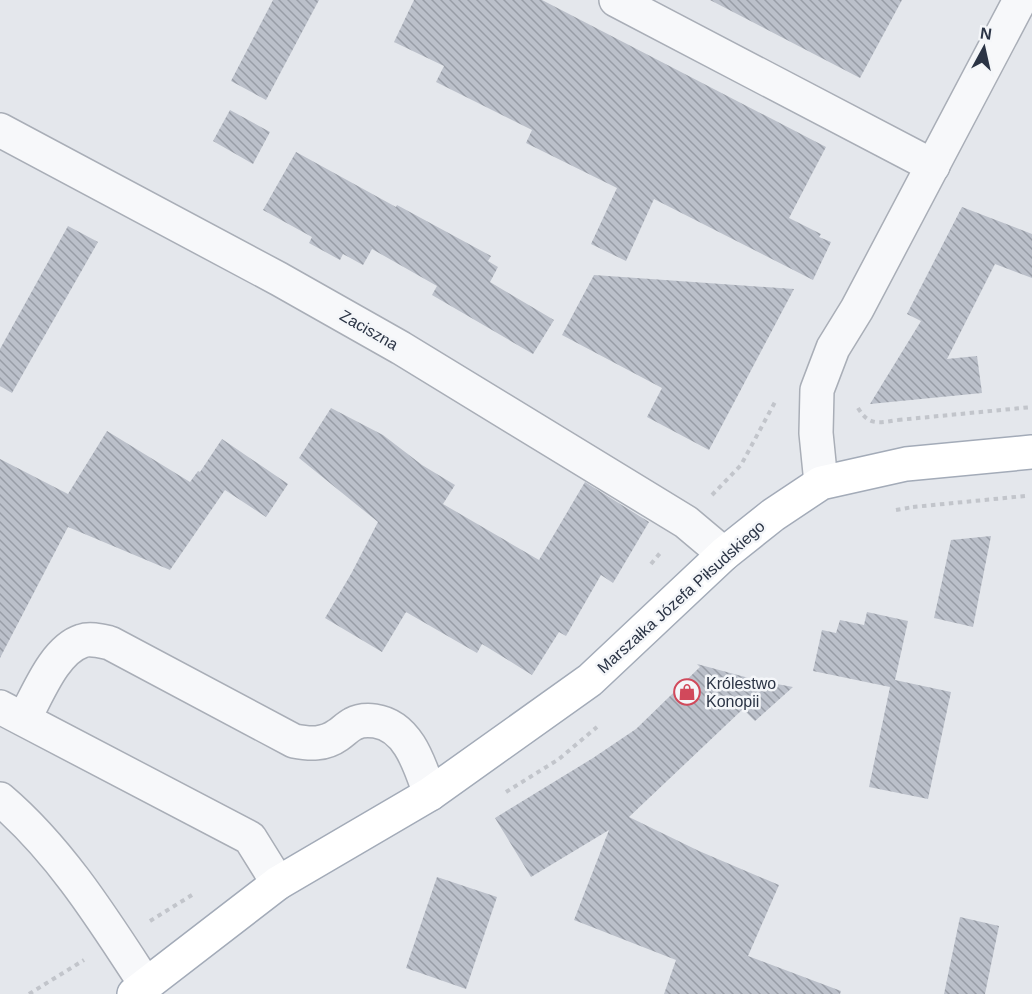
<svg xmlns="http://www.w3.org/2000/svg" width="1032" height="994" viewBox="0 0 1032 994" font-family="Helvetica,sans-serif">
<style>
.building{fill:url(#building-back-hatch)}
.lines{fill:none;stroke-linecap:round;stroke-linejoin:round}
.minor-casing{stroke:#a9aeb7;stroke-width:36}
.major-casing{stroke:#a3abb8;stroke-width:36}
.path{stroke:#c2c5cb;stroke-width:4;stroke-dasharray:4.5 4.5;stroke-linecap:butt}
.minor{stroke:#f7f8fa;stroke-width:33}
.major{stroke:#fff;stroke-width:33}
.labels{text-anchor:middle;dominant-baseline:central;stroke-width:5;stroke-linejoin:round;paint-order:stroke}
.street-label{font-size:16px;fill:#2b3445;stroke:#f4f6f9}
.poi-label{font-size:16px;fill:#2b3445;stroke:#f4f6f9;text-anchor:start}
</style>
<defs>
<pattern id="building-back-hatch" width="6" height="6" patternUnits="userSpaceOnUse" patternTransform="scale(1.5)"><rect width="6" height="6" fill="#bbc0ca"/><path d="M-1 5l2 2M0 0l6 6M5-1l2 2" fill="none" stroke="#989da6"/></pattern>
</defs>
<rect width="100%" height="100%" fill="#e4e7ec"/>
<g class="building">
<path d="M273 0H319L266 100 231 81Z"/>
<path d="M414 0H542L826 147 789 218 821 234 819 237 831 242 813 280 654 199 626 261 591 244 617 188 526 143 532 130 436 82 444 66 394 42Z"/>
<path d="M710 0H902L860 78Z"/>
<path d="M230 110 270 132 253 164 213 141Z"/>
<path d="M296 152 396 207 397 205 491 256 488 261 498 267 490 282 554 320 533 354 432 295 437 286 372 249 363 265 343 254 340 260 309 243 312 237 263 210Z"/>
<path d="M962 207 1032 234V278L995 264 947 359 977 356 982 393 870 404 921 321 907 314Z"/>
<path d="M68 226 98 242 12 393 0 386V349Z"/>
<path d="M594 275 794 289 709 450 647 417 662 388 562 335Z"/>
<path d="M331 408 383 435 422 465 455 485 443 504 539 560 585 482 649 522 613 583 601 575 566 636 559 632 532 675 482 644 477 653 406 612 382 652 325 618 351 574 378 522 299 458Z"/>
<path d="M107 431 190 482 198 471 200 472 222 439 288 484 266 517 225 490 170 570 68 527 0 658V459L68 494Z"/>
<path d="M991 536 973 627 934 618 951 540Z"/>
<path d="M867 612 908 621 895 680 951 692 928 799 869 787 890 687 813 671 822 630 836 633 840 620 864 625Z"/>
<path d="M697 664 760 681 793 687 755 721 743 709 629 817 699 851 779 885 748 956 841 991 840 994H664L676 960 574 920 609 830 531 877 495 818 593 758 636 729 700 667Z"/>
<path d="M437 877 497 897 466 989 406 968Z"/>
<path d="M960 917 999 926 985 994H944Z"/>
</g>
<g class="lines">
<g class="minor-casing">
<g id="minor">
<path d="M616 0 933 166"/>
<path d="M0 130 279 279 401 348 686 522 724 554"/>
<path d="M821 483 816 433 817 390 833 348 857 309 1020 0"/>
<path d="M0 707 250 838 278 883"/>
<path d="M24 719C37 696 54 650 82 641 90 638 101 641 110 643L294 741C310 744 324 745 338 735 343 732 347 727 353 724 360 720 367 720 375 721 409 726 420 766 430 794"/>
<path d="M0 799C60 850 103 919 146 985"/>
</g>
</g>
<g class="major-casing">
<path id="major" d="M134 994 278 883 430 794 590 680 724 554 773 515 821 483 906 464 1032 452"/>
</g>
<g class="path">
<path d="M858 408C869 426 878 423 898 420"/>
<path d="M898 420 1032 407"/>
<path d="M712 495 741 465 775 402"/>
<path d="M913 507 1025 496"/>
<path d="M896 510 913 507"/>
<path d="M651 564 661 552"/>
<path d="M506 792 559 759 597 727"/>
<path d="M150 921 192 895"/>
<path d="M29 994 84 960"/>
</g>
<use href="#minor" class="minor"/>
<use href="#major" class="major"/>
</g>
<defs>
<g id="shop-ring" transform="scale(1.35)"><circle r="9.5" fill="#f4f6f9" stroke="#d1495b" stroke-width="1.5"/><path d="M-5-2.5h2.3a2.7 3.5 0 0 1 5.4 0H5L5.5 6h-11ZM-1.5-2.5h3a1.5 2.3 0 0 0-3 0Z" fill="#d1495b"/></g>
</defs>
<g fill-rule="evenodd">
<use href="#shop-ring" x="687" y="692"/>
</g>
<g class="labels">
<g class="street-label">
<text transform="translate(369 330) rotate(30)">Zaciszna</text>
<text transform="translate(681 597) rotate(-42)">Marszałka Józefa Piłsudskiego</text>
</g>
<g class="poi-label">
<text x="706" y="683">Królestwo<tspan x="706" dy="18">Konopii</tspan></text>
</g>
</g>
<g transform="translate(984 48) rotate(8)" stroke="#f4f6f9" stroke-width="4.5" paint-order="stroke">
<path d="M0-4.5L10 22L0 15L-10 22Z" fill="#2b3445"/>
<text y="-9" font-size="16" font-weight="bold" text-anchor="middle" fill="#2b3445">N</text>
</g>
</svg>
